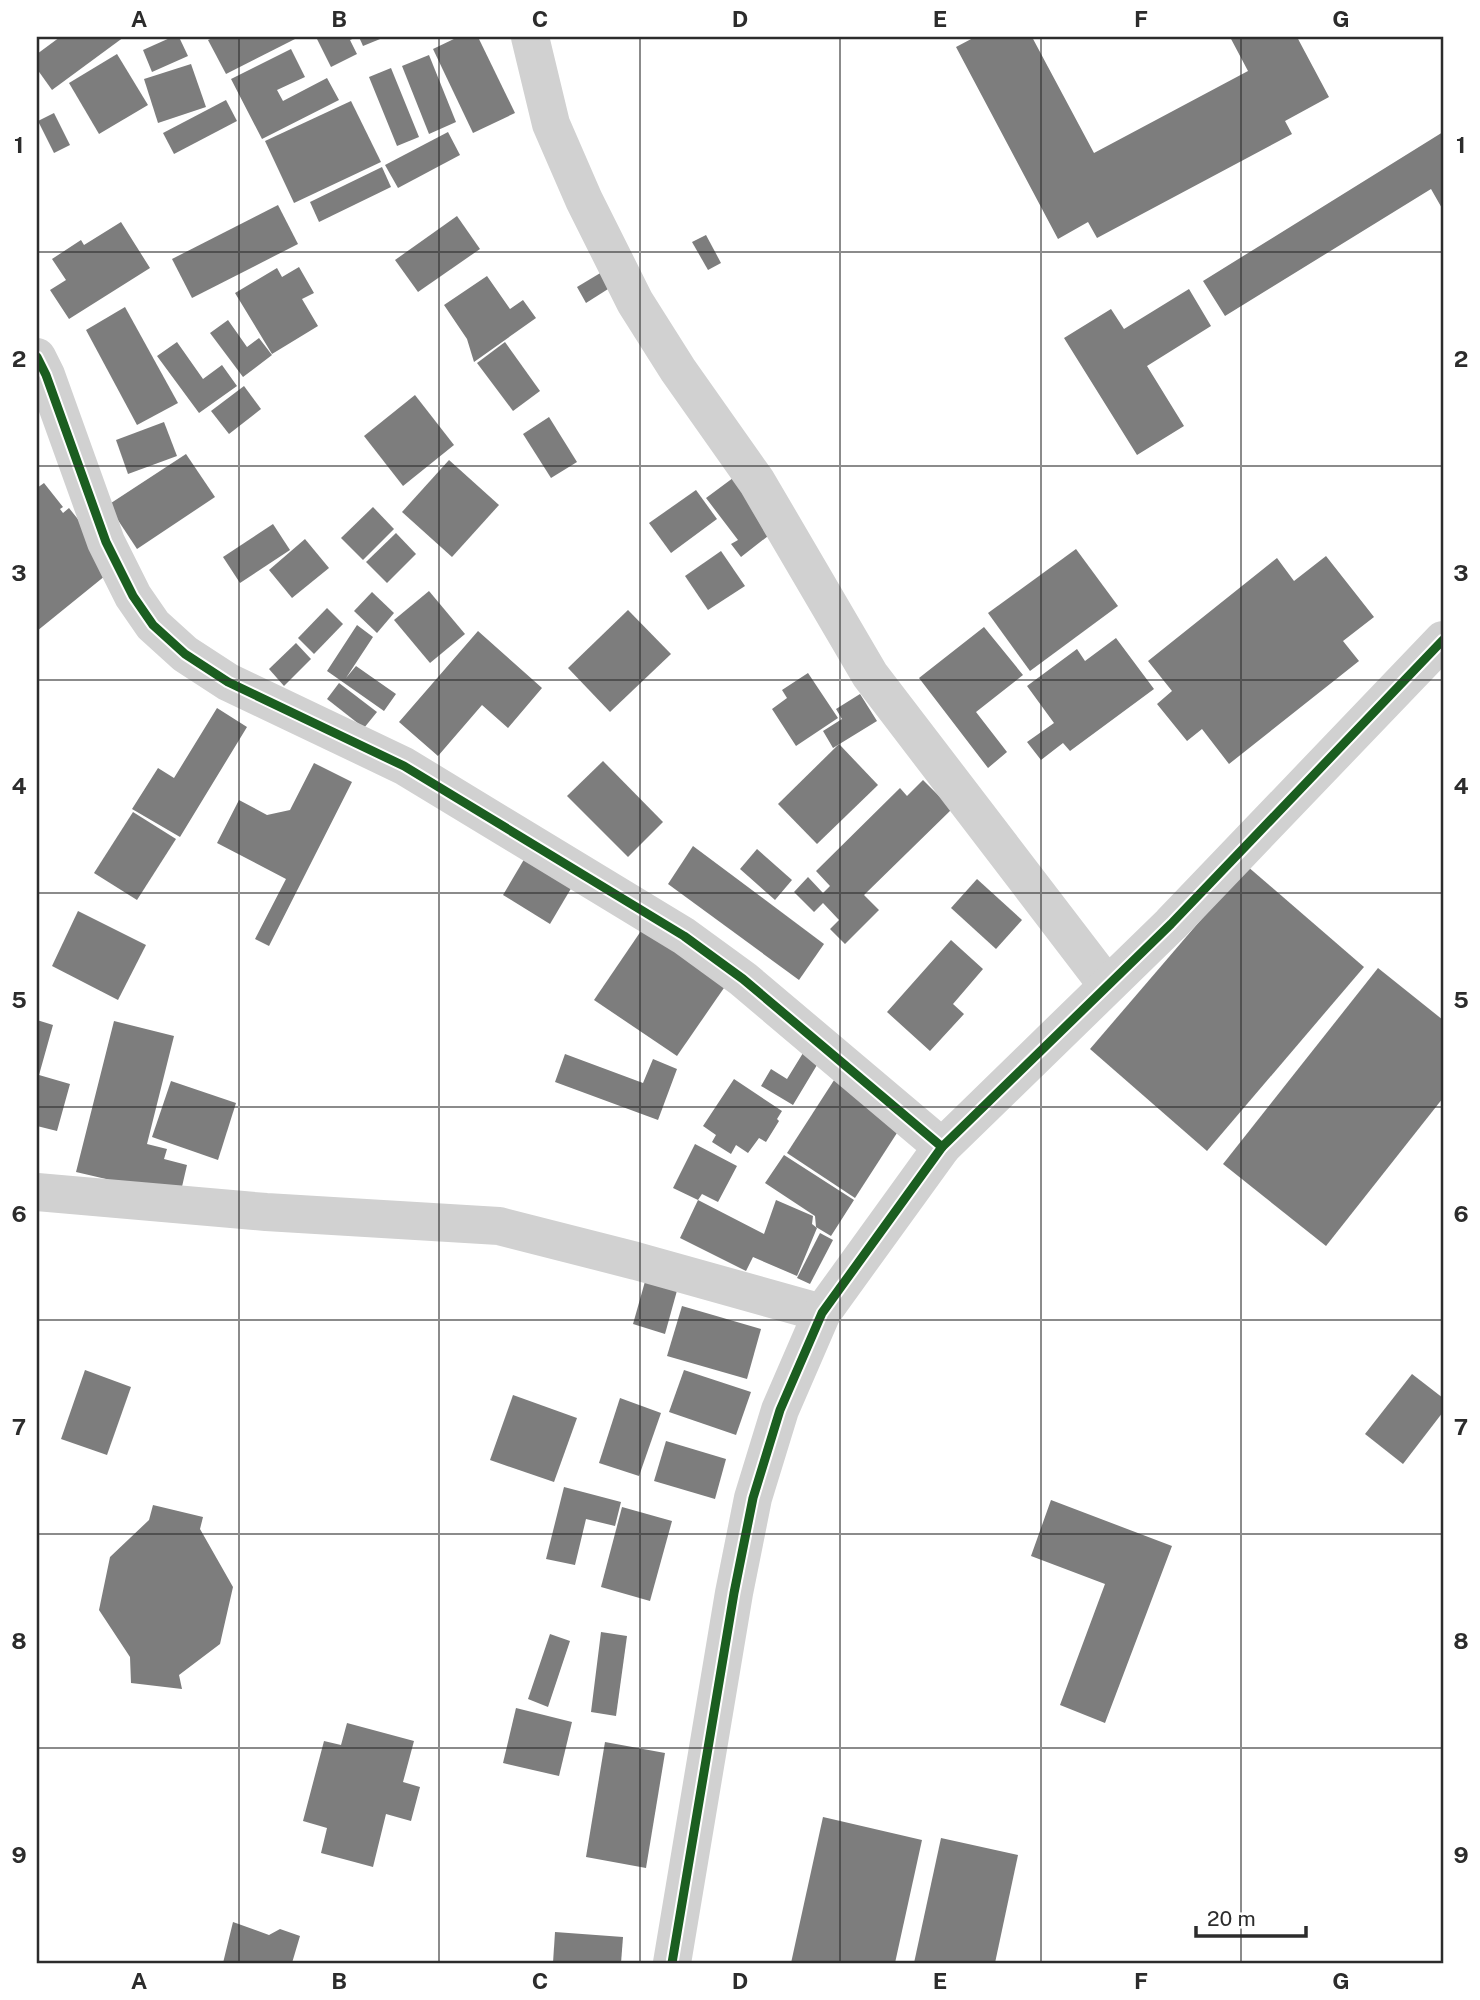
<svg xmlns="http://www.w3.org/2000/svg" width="1480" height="2000" viewBox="0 0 1480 2000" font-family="'Public Sans',sans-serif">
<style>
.building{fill:#7d7d7d}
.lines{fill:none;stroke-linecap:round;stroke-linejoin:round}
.minor{stroke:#d1d1d1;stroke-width:38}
.cycleway-casing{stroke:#fff;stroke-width:13}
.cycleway{stroke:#1b5e20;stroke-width:9}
.grid{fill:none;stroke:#2c2c2c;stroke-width:2;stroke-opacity:0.55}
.neatline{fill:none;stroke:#2c2c2c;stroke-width:2.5}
.grid-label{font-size:23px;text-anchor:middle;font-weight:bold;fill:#2c2c2c}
</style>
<rect width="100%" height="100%" fill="#fff"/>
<g class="building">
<path d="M60 37H124L52 90 37 69V54Z"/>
<path d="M172 37H179L188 56 152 72 143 50Z"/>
<path d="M215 37H299L226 74 208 40Z"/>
<path d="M316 37H357L350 40 357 54 331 67Z"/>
<path d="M359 37H385L363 46Z"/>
<path d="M458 37H478L515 113 473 133 433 49Z"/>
<path d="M975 37H1032L1094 153 1248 71 1230 37H1297L1329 97 1285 121 1292 134 1097 238 1088 222 1058 239 956 47Z"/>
<path d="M291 49 305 77 277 90 283 101 327 78 339 100 262 139 231 79Z"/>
<path d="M117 54 148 105 99 134 69 83Z"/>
<path d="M429 55 456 122 429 134 402 66Z"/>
<path d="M191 64 206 107 158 123 144 79Z"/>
<path d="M391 68 419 137 397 146 369 77Z"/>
<path d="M226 100 237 121 174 154 163 133Z"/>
<path d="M351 101 381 162 294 203 265 141Z"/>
<path d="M54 113 70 145 54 153 38 121Z"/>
<path d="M448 132 460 155 398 188 385 165Z"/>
<path d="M1443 132V210L1431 189 1225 316 1203 281Z"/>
<path d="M382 167 391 187 319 222 310 202Z"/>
<path d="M278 205 298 244 192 298 172 259Z"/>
<path d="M457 216 480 249 418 292 395 260Z"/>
<path d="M121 222 150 268 69 319 50 290 66 280 52 259 81 240 84 245Z"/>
<path d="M706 235 721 263 708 270 692 242Z"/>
<path d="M299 267 314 293 302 299 318 326 272 354 235 293 277 268 282 277Z"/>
<path d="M607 269 616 284 586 303 577 287Z"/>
<path d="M487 276 510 309 523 300 536 318 474 362 467 339 444 305Z"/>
<path d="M1189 289 1211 326 1147 366 1184 426 1137 455 1064 338 1111 309 1124 329Z"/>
<path d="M125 307 178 403 137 425 86 330Z"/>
<path d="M228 320 247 347 259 338 272 355 243 377 210 333Z"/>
<path d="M177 342 203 379 222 365 237 386 199 413 157 356Z"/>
<path d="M505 342 540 391 513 411 477 363Z"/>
<path d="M244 386 261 409 229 434 211 411Z"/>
<path d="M415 395 454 445 403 486 364 436Z"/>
<path d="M549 417 577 462 551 478 523 434Z"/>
<path d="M164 422 177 456 128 474 116 440Z"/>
<path d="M186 454 215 497 137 549 108 505Z"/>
<path d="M449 460 499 505 452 557 402 512Z"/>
<path d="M737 475 777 529 741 557 731 544 738 540 706 498Z"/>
<path d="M44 483 63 507 60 509 63 513 69 508 116 567 37 631V488Z"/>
<path d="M696 490 717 519 671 553 649 523Z"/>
<path d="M373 507 394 529 363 560 341 538Z"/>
<path d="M273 524 290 550 240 583 223 557Z"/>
<path d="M396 533 416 554 387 583 366 562Z"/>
<path d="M305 539 329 568 292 598 269 570Z"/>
<path d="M1076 549 1118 606 1030 671 988 613Z"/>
<path d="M721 551 745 586 708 610 685 576Z"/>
<path d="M1326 556 1374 617 1343 641 1359 661 1229 764 1202 729 1187 741 1157 704 1172 691 1148 661 1277 558 1294 581Z"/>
<path d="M429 591 465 634 430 663 394 620Z"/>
<path d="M372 592 394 613 377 633 354 611Z"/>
<path d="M327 608 343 624 314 654 298 638Z"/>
<path d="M628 610 671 654 610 712 568 668Z"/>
<path d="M357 625 373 637 346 678 356 666 396 694 384 711 327 671Z"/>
<path d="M984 627 1023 675 976 712 1007 752 988 768 919 678Z"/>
<path d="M478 631 542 688 508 728 482 705 438 756 399 722Z"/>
<path d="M1116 638 1154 689 1070 751 1063 743 1041 760 1027 742 1054 723 1027 686 1077 649 1085 661Z"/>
<path d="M296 643 311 659 284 686 269 669Z"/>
<path d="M808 673 838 718 796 746 772 709 787 698 782 690Z"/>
<path d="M339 683 377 712 364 728 327 699Z"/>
<path d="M860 694 877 721 833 748 823 731 842 719 836 709Z"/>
<path d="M217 708 247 727 180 837 132 809 158 768 174 778Z"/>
<path d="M839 744 878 785 817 844 778 804Z"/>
<path d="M603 761 663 822 628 857 567 796Z"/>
<path d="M314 763 352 782 269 946 255 939 286 879 217 843 239 800 267 815 290 810Z"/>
<path d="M923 780 952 809 864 895 879 910 845 944 830 929 839 920 823 903 814 912 794 892 808 877 823 893 830 886 816 871 900 788 907 796Z"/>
<path d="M133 812 176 839 137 900 94 873Z"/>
<path d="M693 846 824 944 799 980 668 884Z"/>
<path d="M757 849 792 880 775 900 740 869Z"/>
<path d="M529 851 576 880 550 924 503 895Z"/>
<path d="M1247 866 1364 967 1207 1151 1090 1049Z"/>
<path d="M977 879 1022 920 996 949 951 908Z"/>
<path d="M78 911 146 945 118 1000 52 966Z"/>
<path d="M643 928 726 985 677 1056 594 1000Z"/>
<path d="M951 940 983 969 953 1004 964 1014 930 1051 887 1012Z"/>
<path d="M1378 968 1443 1020V1098L1326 1246 1223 1164Z"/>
<path d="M37 1020 53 1025 39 1075 70 1084 57 1131 37 1126Z"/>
<path d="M114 1021 174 1036 147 1144 167 1149 164 1159 187 1165 178 1204 106 1179 76 1172Z"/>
<path d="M811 1040 826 1050 793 1105 761 1086 771 1069 787 1079Z"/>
<path d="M565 1054 643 1083 653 1059 677 1069 658 1120 555 1082Z"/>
<path d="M838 1074 906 1119 855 1198 787 1153Z"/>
<path d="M734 1079 782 1111 777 1119 779 1121 766 1142 759 1138 748 1153 736 1145 731 1154 712 1142 716 1135 703 1126Z"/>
<path d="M171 1081 236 1103 218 1160 152 1137Z"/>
<path d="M695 1144 737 1166 718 1202 702 1194 698 1200 673 1188Z"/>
<path d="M784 1155 854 1200 831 1236 816 1227 815 1216 765 1183Z"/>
<path d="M698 1200 764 1234 776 1200 813 1216 812 1224 817 1228 797 1276 753 1257 746 1271 680 1238Z"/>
<path d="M820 1233 833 1240 810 1284 797 1278Z"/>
<path d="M646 1278 678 1287 665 1334 633 1324Z"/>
<path d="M682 1306 761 1329 747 1379 667 1356Z"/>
<path d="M85 1370 131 1387 107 1455 61 1439Z"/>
<path d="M684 1370 751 1392 736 1435 669 1412Z"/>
<path d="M1412 1374 1443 1398V1412L1403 1464 1365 1434Z"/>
<path d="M513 1395 577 1418 554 1482 490 1460Z"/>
<path d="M620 1398 661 1413 639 1476 599 1463Z"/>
<path d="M666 1441 726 1459 715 1499 654 1481Z"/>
<path d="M564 1487 621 1502 615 1526 586 1519 575 1565 546 1559Z"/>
<path d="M1051 1500 1172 1546 1105 1723 1060 1705 1105 1584 1031 1556Z"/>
<path d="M153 1505 203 1517 200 1529 233 1587 220 1644 179 1675 182 1689 131 1683 130 1657 99 1610 110 1557 149 1520Z"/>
<path d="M622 1507 672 1521 650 1601 601 1587Z"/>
<path d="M601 1632 627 1636 616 1716 591 1712Z"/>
<path d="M550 1634 570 1641 548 1707 528 1699Z"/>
<path d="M516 1708 572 1722 559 1776 503 1763Z"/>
<path d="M347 1723 414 1741 403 1782 420 1787 411 1821 386 1814 373 1867 321 1853 327 1828 303 1821 324 1741 341 1745Z"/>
<path d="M605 1742 665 1753 646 1868 586 1857Z"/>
<path d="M823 1817 922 1840 895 1963H791Z"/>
<path d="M941 1838 1018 1855 995 1963H914Z"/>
<path d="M233 1922 269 1935 280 1929 300 1936 292 1963H223Z"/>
<path d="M555 1932 623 1937 621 1963H553Z"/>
</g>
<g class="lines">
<g class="minor">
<path d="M530 37 551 124 584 200 635 302 678 370 757 482 870 675 1107 985"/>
<path d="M37 357 46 375 106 542 133 596 153 625 185 654 228 682 404 766 684 936 743 979 942 1147"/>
<path d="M37 1192 266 1212 499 1226 636 1261 822 1313"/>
<path d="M672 1963 734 1593 753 1498 780 1410 822 1313 942 1147 1171 924 1443 640"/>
</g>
<g class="cycleway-casing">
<g id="cycleway">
<path d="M37 357 46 375 106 542 133 596 153 625 185 654 228 682 404 766 684 936 743 979 942 1147"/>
<path d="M672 1963 734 1593 753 1498 780 1410 822 1313 942 1147 1171 924 1443 640"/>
</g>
</g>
<use href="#cycleway" class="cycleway"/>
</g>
<path class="grid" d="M239 37V1963M439 37V1963M640 37V1963M840 37V1963M1041 37V1963M1241 37V1963M37 252H1443M37 466H1443M37 680H1443M37 893H1443M37 1107H1443M37 1320H1443M37 1534H1443M37 1748H1443"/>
<rect width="1480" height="2000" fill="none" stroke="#ffffff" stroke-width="77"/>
<path d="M1196 1926v10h110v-10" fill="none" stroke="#2c2c2c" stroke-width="3.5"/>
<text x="1207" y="1926" font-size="21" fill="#2c2c2c" stroke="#ffffff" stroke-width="5" paint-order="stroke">20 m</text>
<rect x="38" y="38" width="1404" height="1924" class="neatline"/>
<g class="grid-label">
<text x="139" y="27">A</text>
<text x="339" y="27">B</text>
<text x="540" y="27">C</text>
<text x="740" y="27">D</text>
<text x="940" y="27">E</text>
<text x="1141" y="27">F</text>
<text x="1341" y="27">G</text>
<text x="19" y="153">1</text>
<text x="1461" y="153">1</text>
<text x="19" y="367">2</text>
<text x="1461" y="367">2</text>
<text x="19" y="581">3</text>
<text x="1461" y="581">3</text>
<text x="19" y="794">4</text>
<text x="1461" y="794">4</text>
<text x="19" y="1008">5</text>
<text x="1461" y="1008">5</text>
<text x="19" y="1222">6</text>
<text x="1461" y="1222">6</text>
<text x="19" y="1435">7</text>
<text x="1461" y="1435">7</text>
<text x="19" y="1649">8</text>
<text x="1461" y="1649">8</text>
<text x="19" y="1863">9</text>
<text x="1461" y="1863">9</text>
<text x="139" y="1989">A</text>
<text x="339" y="1989">B</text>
<text x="540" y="1989">C</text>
<text x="740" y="1989">D</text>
<text x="940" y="1989">E</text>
<text x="1141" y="1989">F</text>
<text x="1341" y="1989">G</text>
</g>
</svg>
